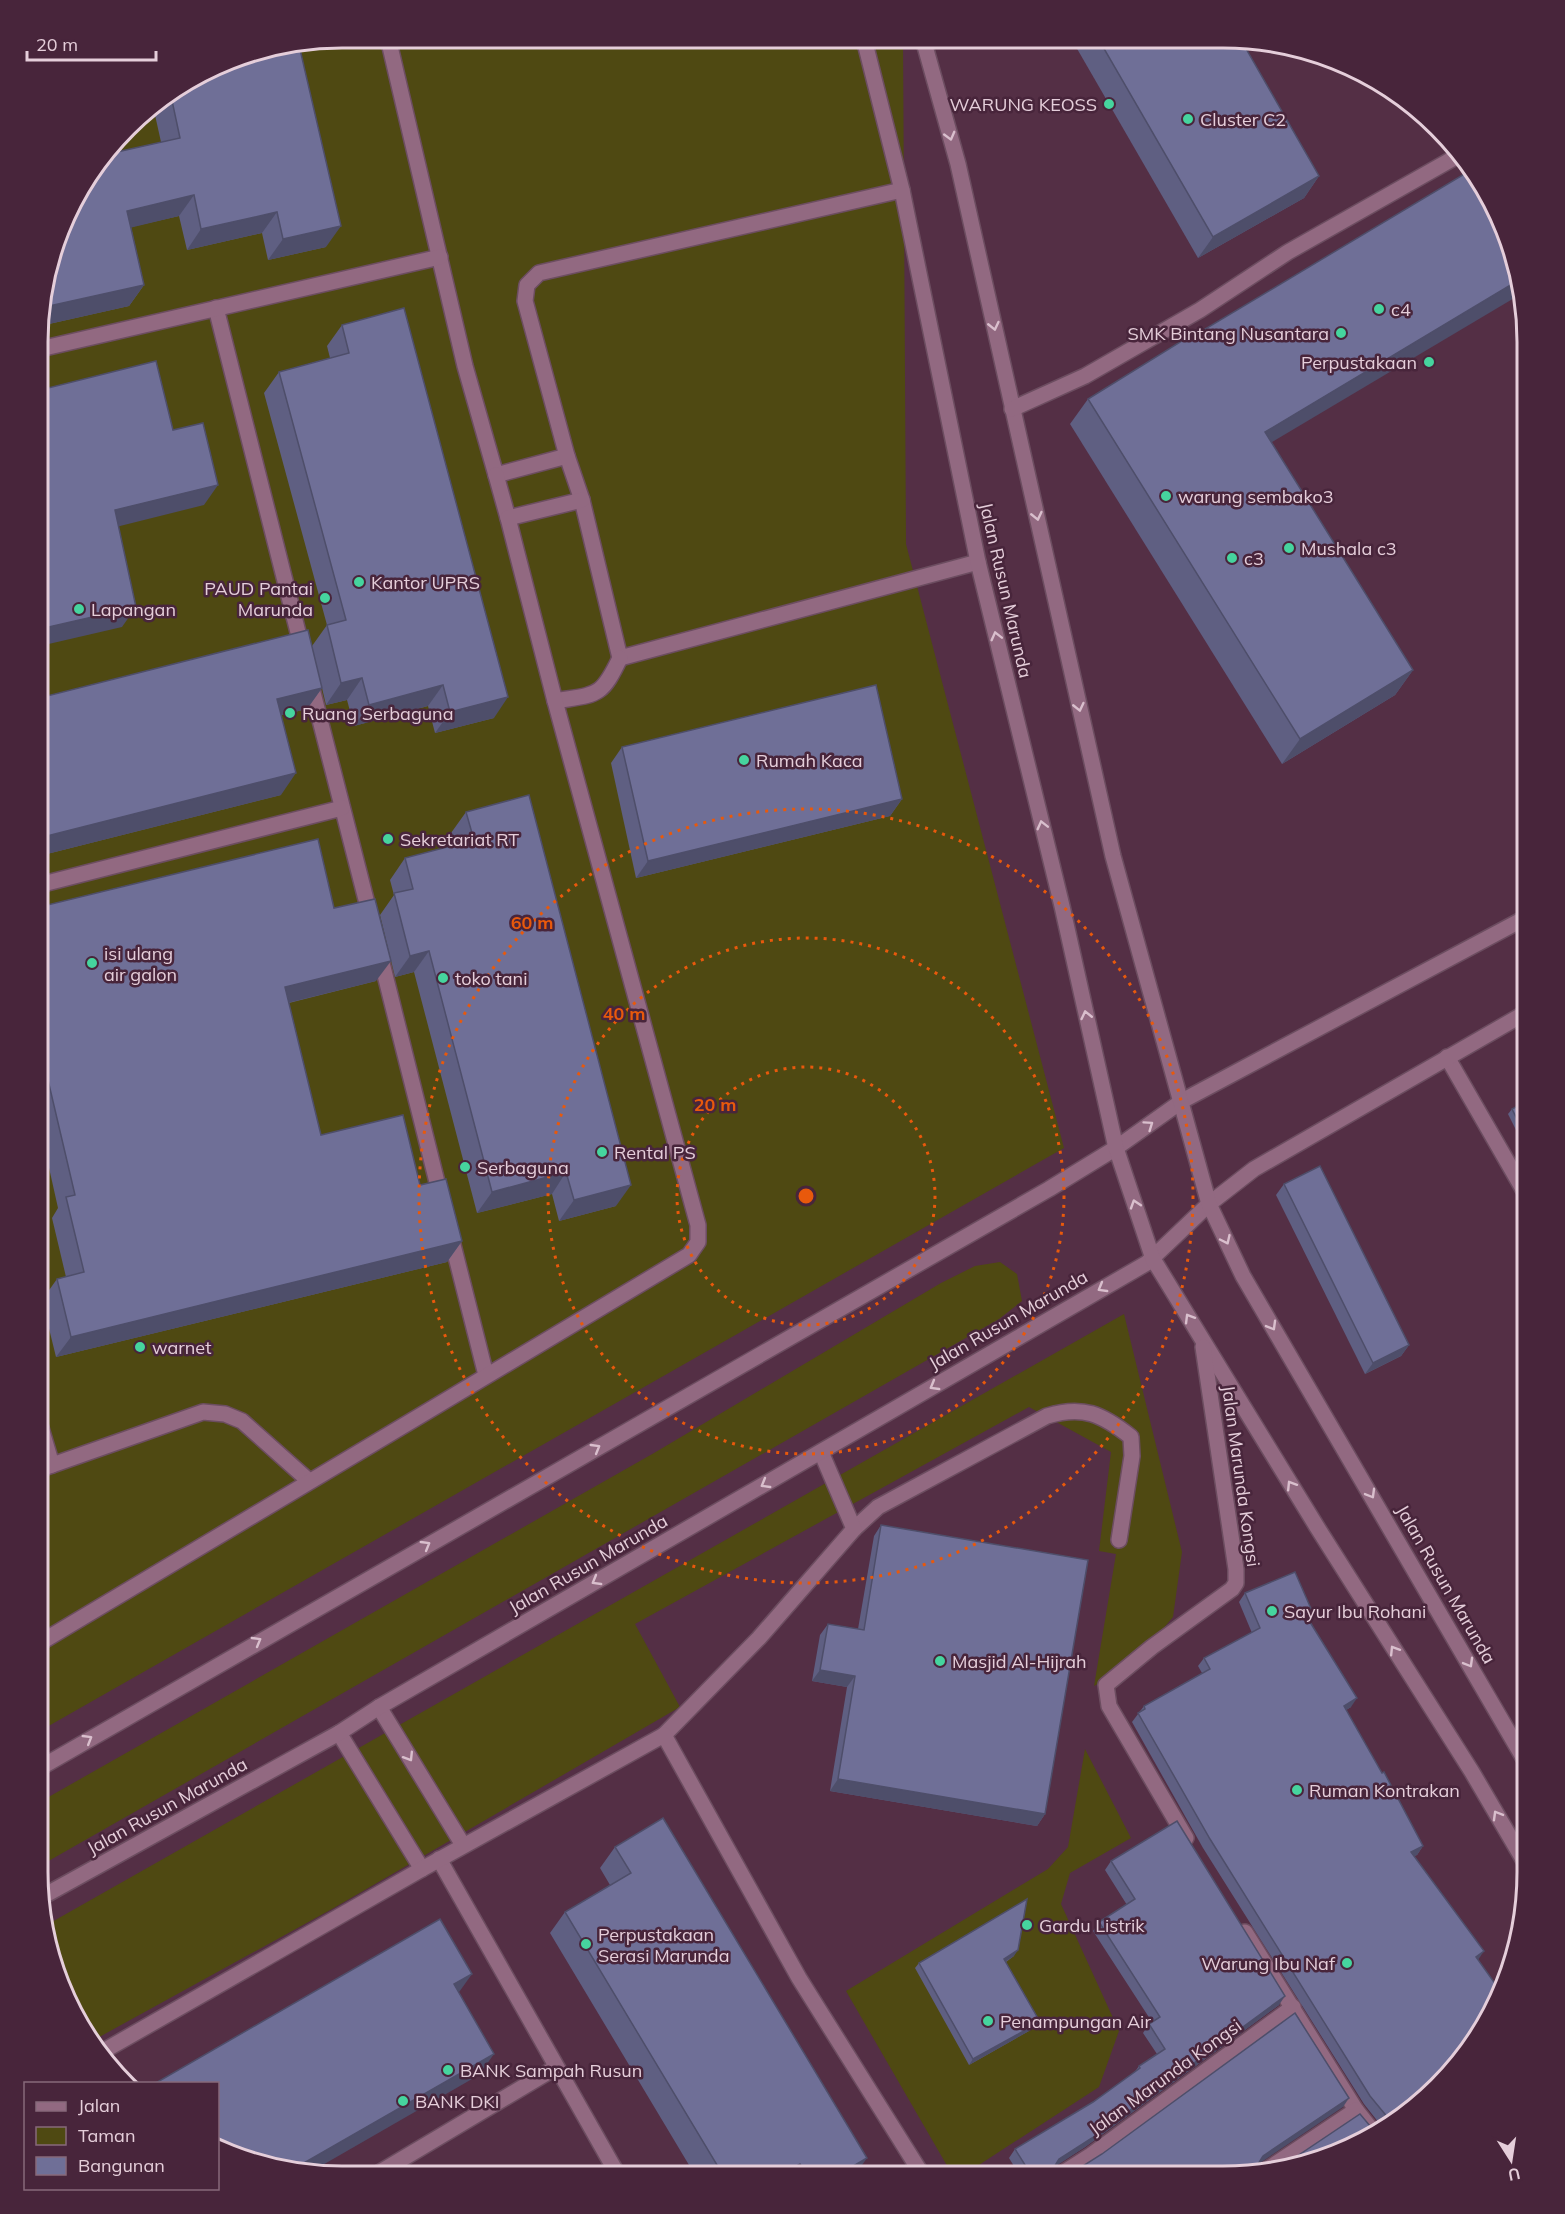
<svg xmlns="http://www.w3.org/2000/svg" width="1565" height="2214" viewBox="0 0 1565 2214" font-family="Mulish,sans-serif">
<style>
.green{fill:#4f4912}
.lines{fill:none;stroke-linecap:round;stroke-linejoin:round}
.service-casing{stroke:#6c4d60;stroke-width:18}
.minor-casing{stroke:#6c4d60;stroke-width:18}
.service{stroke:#926981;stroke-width:15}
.minor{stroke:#926981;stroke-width:15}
.wall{fill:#5f5f82}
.shaded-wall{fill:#4e4e6a}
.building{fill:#6f6f97;stroke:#4e4e6a;stroke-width:1.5}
.oneway{stroke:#d9bfcd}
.ring{fill:none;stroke:#e8590c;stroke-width:3;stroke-dasharray:3 6}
.poi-dot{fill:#46d49e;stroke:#48253b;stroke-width:2}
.labels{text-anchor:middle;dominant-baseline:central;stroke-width:5;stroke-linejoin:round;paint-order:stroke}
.poi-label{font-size:18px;fill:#e5ceda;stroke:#48253b;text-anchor:start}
.street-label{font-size:18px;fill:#e5ceda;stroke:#48253b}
.rim{fill:none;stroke:#e5ceda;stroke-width:3}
.centre{fill:#e8590c;stroke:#48253b;stroke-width:3}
.ring-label{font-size:18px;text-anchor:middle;font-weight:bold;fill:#e8590c;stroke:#48253b;stroke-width:5;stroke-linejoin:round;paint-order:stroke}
</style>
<rect width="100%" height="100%" fill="#542f45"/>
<g class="green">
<path d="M342 38 903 39 906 544 1064 1148 38 1732 40 302 78 190 141 113 244 54Z"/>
<path d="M1000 1262 1017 1274 1022 1301 999 1319 38 1867V1803L654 1453 941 1283 975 1266Z"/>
<path d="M1124 1314 1182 1552 1173 1617 1134 1663 1094 1686 1116 1554 1099 1551 1111 1452 1029 1407 635 1624 680 1707 332 1909 92 2041 69 2006 43 1927Z"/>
<path d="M1085 1749 1131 1838 1070 1873 1061 1904 1119 2031 1099 2087 962 2176H953L846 1991 1048 1869 1068 1847Z"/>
</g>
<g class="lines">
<g class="service-casing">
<g id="service">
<path d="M388 38 465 366 496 475 567 456"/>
<path d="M902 190 539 273 527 285 525 301 567 456 582 500 620 658 978 562"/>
<path d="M216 308 303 652"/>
<path d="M40 349 440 257"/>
<path d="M496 475 508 518"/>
<path d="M310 681 371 919"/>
<path d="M555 701C597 694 601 698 620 658"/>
<path d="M39 885 342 808"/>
<path d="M379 951 441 1198"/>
<path d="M1447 1057 1527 1196"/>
<path d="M450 1233 486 1375"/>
<path d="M38 1418 52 1465"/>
<path d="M38 1470 203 1412 225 1414 242 1421 308 1480"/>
<path d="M854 1529 878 1507 1047 1416C1083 1405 1102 1414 1131 1437L1132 1456 1119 1540"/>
<path d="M38 1644 689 1255 698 1242V1225L555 701 508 518 582 500"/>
<path d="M379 1707 463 1845"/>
<path d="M339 1733 422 1869"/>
<path d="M664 1735 759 1638 854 1529 821 1452"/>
<path d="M38 1769 1049 1189 1116 1148 1182 1101 1527 917"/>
<path d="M439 1859 618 2175"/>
<path d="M40 1898 339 1733 379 1707 1147 1263 1209 1204 1254 1169 1527 1012"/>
<path d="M100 2053 422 1869 664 1735 799 1978 923 2176"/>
<path d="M377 2174 555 2068"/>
</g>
</g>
<g class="minor-casing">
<g id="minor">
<path d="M864 39 902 190 978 562 1062 906 1116 1148 1153 1259 1317 1527 1472 1772 1527 1866"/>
<path d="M923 39 958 164 1113 856 1209 1204 1243 1276 1527 1764"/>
<path d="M1012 409 1085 376 1200 310 1288 252 1461 154"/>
<path d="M1186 1838 1109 1706 1106 1685 1152 1647 1232 1589 1236 1583V1569L1203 1347"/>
<path d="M1245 1932 1356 2110 1371 2129"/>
<path d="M1262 2173 1356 2110"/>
<path d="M1058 2176 1091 2155 1293 2007"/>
</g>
</g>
<use href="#service" class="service"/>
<use href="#minor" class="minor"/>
</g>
<g class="wall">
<path d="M1072 40H1241L1319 176 1304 198 1198 258Z"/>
<path d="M244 54 326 247 268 260 262 233 187 250 179 216 131 227 144 285 129 306 40 326V302L161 142 153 106Z"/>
<path d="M342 325 494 718 435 733 428 706 354 726 347 700 326 705 322 688 307 709 281 715V795L39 856V698L312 646 327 625 264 393 279 372 330 358 327 346Z"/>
<path d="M1088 399 1271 443 1413 670 1395 695 1282 764 1070 424Z"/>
<path d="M622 747 902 799 890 816 636 878 611 763Z"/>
<path d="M466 812 616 1206 559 1221 552 1194 477 1213 414 972 395 977 380 915 394 895 390 880 405 858 455 845 451 833Z"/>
<path d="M39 907 334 908 376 981 289 1003 321 1135 420 1185 462 1241 447 1262 56 1357 42 1300 57 1279 66 1277 52 1218 58 1208 39 1123Z"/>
<path d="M1527 1101V1144L1524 1146 1508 1114 1512 1109Z"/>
<path d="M1284 1184 1409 1345 1401 1356 1365 1374 1276 1195Z"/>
<path d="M881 1525 1045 1814 1037 1826 830 1791 847 1687 812 1681 820 1635 828 1624 858 1629 874 1536Z"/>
<path d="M1245 1593 1312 1611 1308 1618 1351 1707 1346 1710 1423 1846 1417 1855 1414 1856 1478 1960 1424 2101 1383 2128 1364 2104 1203 1848 1132 1722 1144 1706 1202 1673 1198 1666 1204 1658 1252 1633 1239 1602Z"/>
<path d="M615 1847 855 2175H695L550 1933 565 1912 610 1885 600 1868Z"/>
<path d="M1111 1861 1279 2005 1085 2147 1055 2166 1056 2173 1062 2176H1020L1009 2158 1015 2149 1093 2102 1134 2073 1139 2066 1157 2054 1143 2033 1149 2024 1152 2022 1093 1931 1099 1922 1127 1905 1105 1870Z"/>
<path d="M1014 1956 1006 1962 1040 2022 1036 2027 969 2065 915 1968 919 1963Z"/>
</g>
<g class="shaded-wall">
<path d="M1319 176 1304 198 1198 258 1213 237Z"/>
<path d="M194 195 179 216 113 232 127 211Z"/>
<path d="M277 212 262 233 187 250 201 229Z"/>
<path d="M341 226 326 247 268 260 283 239Z"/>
<path d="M1519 280 1521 294 1247 457 1265 432Z"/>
<path d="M144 285 129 306 40 326V308Z"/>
<path d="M218 485 204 505 100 531 115 510Z"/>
<path d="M136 607 122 627 40 646V629Z"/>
<path d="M1413 670 1395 695 1282 764 1300 739Z"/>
<path d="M362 678 347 700 326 705 341 683Z"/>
<path d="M443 685 428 706 354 726 369 705Z"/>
<path d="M322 688 307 709 262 720 277 699Z"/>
<path d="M508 697 494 718 435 733 450 712Z"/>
<path d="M296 773 281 795 39 856V838Z"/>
<path d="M902 799 890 816 636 878 648 861Z"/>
<path d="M429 951 414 972 395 977 410 956Z"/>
<path d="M391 961 376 981 271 1007 285 987Z"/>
<path d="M566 1172 552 1194 477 1213 492 1192Z"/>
<path d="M631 1185 616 1206 559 1221 574 1200Z"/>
<path d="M462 1241 447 1262 56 1357 71 1337Z"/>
<path d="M1409 1345 1401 1356 1365 1374 1373 1363Z"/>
<path d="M820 1670 855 1676 847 1687 812 1681Z"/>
<path d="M1357 1698 1351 1707 1338 1715 1344 1706Z"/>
<path d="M838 1779 1045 1814 1037 1826 830 1791Z"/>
<path d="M1423 1846 1417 1855 1405 1861 1411 1852Z"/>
<path d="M1018 1950 1014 1956 1000 1965 1004 1959Z"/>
<path d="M1484 1951 1478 1960 1476 1957Z"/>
<path d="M472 1974 457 1995 454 1984Z"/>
<path d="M1285 1996 1279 2005 1085 2147 1053 2168 1059 2159Z"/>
<path d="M1040 2022 1036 2027 969 2065 973 2059Z"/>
<path d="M494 2054 479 2075 307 2174H302L290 2171Z"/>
<path d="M1349 2098 1343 2107 1257 2165 1263 2156Z"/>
<path d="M867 2158 855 2175H838Z"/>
<path d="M800 2164 792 2175H781Z"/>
</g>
<g class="building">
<path d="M1099 40H1241L1319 176 1213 237Z"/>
<path d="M299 45 341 226 283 239 277 212 201 229 194 195 127 211 144 285 40 308V302L78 190 108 154 180 138 171 96 244 54Z"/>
<path d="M1471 170 1496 208 1517 263 1519 280 1265 432 1413 670 1300 739 1088 399 1201 329 1202 331Z"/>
<path d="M404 308 508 697 450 712 443 685 369 705 362 678 341 683 327 625 346 620 279 372 349 353 342 325Z"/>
<path d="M156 361 173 430 203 423 218 485 115 510 136 607 40 629V390Z"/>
<path d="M308 630 322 688 277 699 296 773 39 838V698Z"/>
<path d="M876 685 902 799 648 861 622 747Z"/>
<path d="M529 795 631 1185 574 1200 566 1172 492 1192 429 951 410 956 394 893 413 889 405 858 474 840 466 812Z"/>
<path d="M318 839 334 908 375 899 391 961 285 987 321 1135 403 1115 420 1185 446 1179 462 1241 71 1337 57 1279 84 1272 66 1197 75 1195 40 1046 39 1047V907Z"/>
<path d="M1527 1101V1139L1512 1109Z"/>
<path d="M1320 1166 1409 1345 1373 1363 1284 1184Z"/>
<path d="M881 1525 1088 1560 1045 1814 838 1779 855 1676 820 1670 828 1624 864 1630Z"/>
<path d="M1295 1572 1312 1611 1305 1614 1357 1698 1344 1706 1382 1773 1384 1772 1423 1846 1411 1852 1484 1951 1476 1957 1501 1992 1476 2042 1424 2101 1389 2124V2119L1370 2096 1210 1839 1138 1713 1145 1709 1144 1706 1210 1669 1204 1658 1260 1628 1245 1593Z"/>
<path d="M663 1818 867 2158 838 2175H807L800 2164 781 2175H723L565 1912 631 1873 615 1847Z"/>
<path d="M1177 1821 1285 1996 1092 2138 1059 2159 1054 2167 1056 2173 1062 2176H1032L1015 2149 1093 2102 1140 2068 1139 2066 1165 2049 1149 2024 1160 2017 1099 1922 1135 1899 1111 1861Z"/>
<path d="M1027 1899 1018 1950 1004 1959 1040 2022 973 2059 919 1963Z"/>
<path d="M440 1919 472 1974 454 1984 494 2054 290 2171 226 2153 218 2149V2084H154Z"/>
<path d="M1295 2013 1349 2098 1263 2156 1258 2164 1260 2170 1265 2172 1224 2176H1067L1102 2154Z"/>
<path d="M1360 2114 1376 2133 1357 2145 1283 2171H1275Z"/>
</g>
<defs><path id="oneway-chevron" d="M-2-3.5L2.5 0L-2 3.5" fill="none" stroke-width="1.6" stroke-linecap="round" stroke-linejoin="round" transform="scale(1.5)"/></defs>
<g class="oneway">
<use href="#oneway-chevron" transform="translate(950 136) rotate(75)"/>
<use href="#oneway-chevron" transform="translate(994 326) rotate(77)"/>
<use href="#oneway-chevron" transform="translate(1037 516) rotate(77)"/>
<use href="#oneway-chevron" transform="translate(996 636) rotate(-104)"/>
<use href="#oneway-chevron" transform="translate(1079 707) rotate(77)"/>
<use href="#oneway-chevron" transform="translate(1042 825) rotate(-104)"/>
<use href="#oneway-chevron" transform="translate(1086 1015) rotate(-103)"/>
<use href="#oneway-chevron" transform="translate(1149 1125) rotate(-35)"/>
<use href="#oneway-chevron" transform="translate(1135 1204) rotate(-108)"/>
<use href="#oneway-chevron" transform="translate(1226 1240) rotate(65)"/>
<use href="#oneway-chevron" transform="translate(1102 1288) rotate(150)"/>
<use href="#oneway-chevron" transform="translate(1189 1318) rotate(-121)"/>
<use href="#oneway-chevron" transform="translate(1272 1326) rotate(60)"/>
<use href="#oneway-chevron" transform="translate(934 1386) rotate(150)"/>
<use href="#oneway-chevron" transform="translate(596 1448) rotate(-30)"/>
<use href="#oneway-chevron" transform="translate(765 1484) rotate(150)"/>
<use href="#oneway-chevron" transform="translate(1291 1485) rotate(-122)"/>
<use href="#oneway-chevron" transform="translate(1371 1494) rotate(60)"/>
<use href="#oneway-chevron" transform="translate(426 1545) rotate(-30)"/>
<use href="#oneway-chevron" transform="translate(596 1581) rotate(150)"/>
<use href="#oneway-chevron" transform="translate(257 1641) rotate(-30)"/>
<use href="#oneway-chevron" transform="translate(1394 1650) rotate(-122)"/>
<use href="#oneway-chevron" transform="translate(1469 1663) rotate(60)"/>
<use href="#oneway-chevron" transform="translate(88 1739) rotate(-31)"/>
<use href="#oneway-chevron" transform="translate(409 1757) rotate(58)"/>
<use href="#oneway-chevron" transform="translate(1497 1815) rotate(-120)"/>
</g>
<g class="ring">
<circle cx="806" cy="1196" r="129"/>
<circle cx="806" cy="1196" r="258"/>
<circle cx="806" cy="1196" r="387"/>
</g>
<g class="poi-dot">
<circle cx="1109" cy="104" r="6"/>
<circle cx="1188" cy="119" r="6"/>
<circle cx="1379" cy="309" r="6"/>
<circle cx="1341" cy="333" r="6"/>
<circle cx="1429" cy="362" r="6"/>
<circle cx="1166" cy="496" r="6"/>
<circle cx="1289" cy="548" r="6"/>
<circle cx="1232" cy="558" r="6"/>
<circle cx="359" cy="582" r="6"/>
<circle cx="325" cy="598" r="6"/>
<circle cx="79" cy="609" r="6"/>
<circle cx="290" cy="713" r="6"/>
<circle cx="744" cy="760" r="6"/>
<circle cx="388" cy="839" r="6"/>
<circle cx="92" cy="963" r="6"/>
<circle cx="443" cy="978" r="6"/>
<circle cx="602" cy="1152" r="6"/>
<circle cx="465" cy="1167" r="6"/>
<circle cx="140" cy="1347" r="6"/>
<circle cx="1272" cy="1611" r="6"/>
<circle cx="940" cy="1661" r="6"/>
<circle cx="1297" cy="1790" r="6"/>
<circle cx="1027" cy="1925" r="6"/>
<circle cx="586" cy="1944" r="6"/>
<circle cx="1347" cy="1963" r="6"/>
<circle cx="988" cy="2021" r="6"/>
<circle cx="448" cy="2070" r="6"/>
<circle cx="403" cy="2101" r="6"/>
</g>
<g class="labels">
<g class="poi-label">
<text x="1097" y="104" text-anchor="end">WARUNG KEOSS</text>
<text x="1200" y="119">Cluster C2</text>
<text x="1391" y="309">c4</text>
<text x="1329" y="333" text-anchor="end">SMK Bintang Nusantara</text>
<text x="1417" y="362" text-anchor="end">Perpustakaan</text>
<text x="1178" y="496">warung sembako3</text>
<text x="1301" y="548">Mushala c3</text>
<text x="1244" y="558">c3</text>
<text x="371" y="582">Kantor UPRS</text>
<text x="313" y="588" text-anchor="end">PAUD Pantai<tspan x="313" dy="21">Marunda</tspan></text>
<text x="91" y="609">Lapangan</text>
<text x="302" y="713">Ruang Serbaguna</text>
<text x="756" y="760">Rumah Kaca</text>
<text x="400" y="839">Sekretariat RT</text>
<text x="104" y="953">isi ulang<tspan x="104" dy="21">air galon</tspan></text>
<text x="455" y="978">toko tani</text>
<text x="614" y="1152">Rental PS</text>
<text x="477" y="1167">Serbaguna</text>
<text x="152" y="1347">warnet</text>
<text x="1284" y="1611">Sayur Ibu Rohani</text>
<text x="952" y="1661">Masjid Al-Hijrah</text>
<text x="1309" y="1790">Ruman Kontrakan</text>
<text x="1039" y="1925">Gardu Listrik</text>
<text x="598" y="1934">Perpustakaan<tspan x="598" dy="21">Serasi Marunda</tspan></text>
<text x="1335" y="1963" text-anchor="end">Warung Ibu Naf</text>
<text x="1000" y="2021">Penampungan Air</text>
<text x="460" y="2070">BANK Sampah Rusun</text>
<text x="415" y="2101">BANK DKI</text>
</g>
<g class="street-label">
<text transform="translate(1006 590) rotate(77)">Jalan Rusun Marunda</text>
<text transform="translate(1008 1320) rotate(-30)">Jalan Rusun Marunda</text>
<text transform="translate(1241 1476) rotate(82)">Jalan Marunda Kongsi</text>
<text transform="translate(588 1564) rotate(-30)">Jalan Rusun Marunda</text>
<text transform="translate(1446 1584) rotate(60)">Jalan Rusun Marunda</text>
<text transform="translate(167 1806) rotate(-29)">Jalan Rusun Marunda</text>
<text transform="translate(1165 2077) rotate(-36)">Jalan Marunda Kongsi</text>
</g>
</g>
<path d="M0 0H1565V2214H0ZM342 48H1223A294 294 0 0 1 1517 342V1872A294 294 0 0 1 1223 2166H342A294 294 0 0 1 48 1872V342A294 294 0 0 1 342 48Z" fill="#48253b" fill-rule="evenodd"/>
<path class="rim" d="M342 48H1223A294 294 0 0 1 1517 342V1872A294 294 0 0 1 1223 2166H342A294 294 0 0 1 48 1872V342A294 294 0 0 1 342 48Z"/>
<circle cx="806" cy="1196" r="9" class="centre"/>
<g class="ring-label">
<text x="532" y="929">60 m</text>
<text x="624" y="1020">40 m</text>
<text x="715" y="1111">20 m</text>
</g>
<rect x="24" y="2082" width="195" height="108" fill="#48253b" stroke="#87697b" stroke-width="1.5"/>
<rect x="36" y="2102" width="30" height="9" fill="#926981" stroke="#87697b" stroke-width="1.5"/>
<text x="78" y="2112" font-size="18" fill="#e5ceda">Jalan</text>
<rect x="36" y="2127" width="30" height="18" fill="#4f4912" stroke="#87697b" stroke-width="1.5"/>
<text x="78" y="2142" font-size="18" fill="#e5ceda">Taman</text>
<rect x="36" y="2157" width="30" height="18" fill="#6f6f97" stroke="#87697b" stroke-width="1.5"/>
<text x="78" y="2172" font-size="18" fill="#e5ceda">Bangunan</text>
<g transform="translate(1511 2160) rotate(168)" stroke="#48253b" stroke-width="4.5" paint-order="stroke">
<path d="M0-4.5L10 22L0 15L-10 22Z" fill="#e5ceda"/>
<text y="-9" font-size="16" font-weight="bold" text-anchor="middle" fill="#e5ceda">U</text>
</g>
<path d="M27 51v9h129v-9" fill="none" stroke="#e5ceda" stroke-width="3"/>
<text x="36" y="51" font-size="18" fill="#e5ceda" stroke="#48253b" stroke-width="4.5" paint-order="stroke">20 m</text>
</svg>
